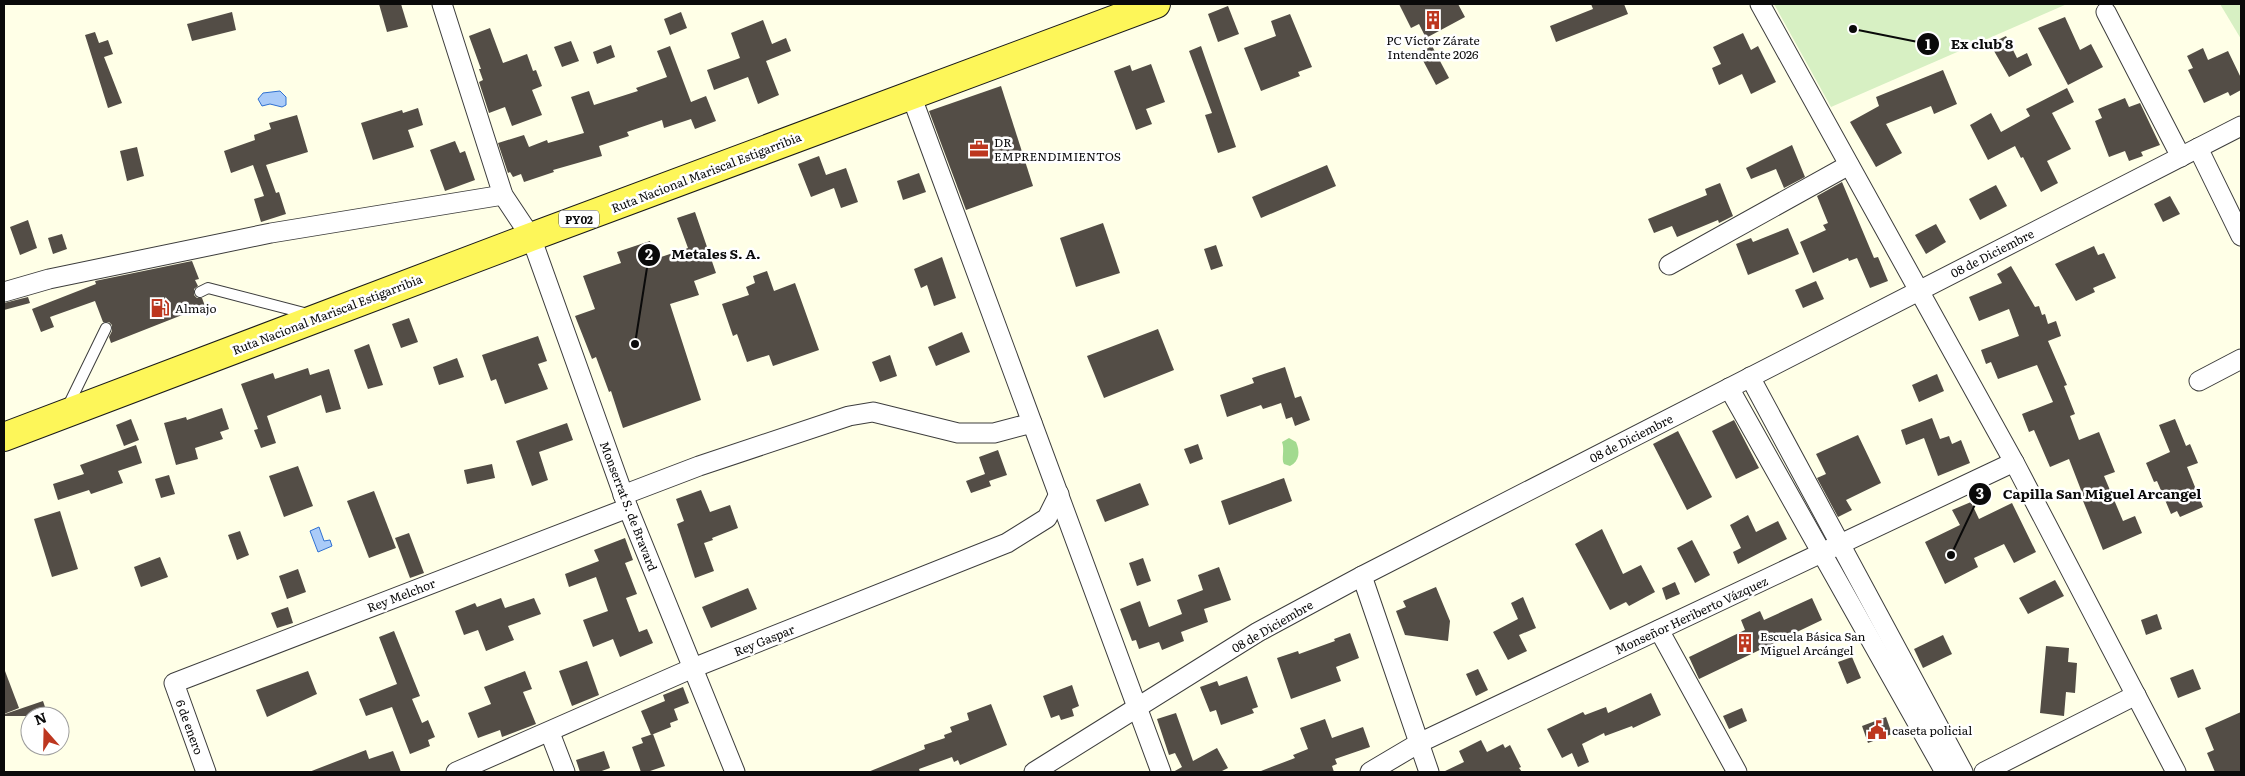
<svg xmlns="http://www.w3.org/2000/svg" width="2245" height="776" viewBox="0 0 2245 776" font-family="Literata,serif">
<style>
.forest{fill:#a2da8f}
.pitch{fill:#d7f0c3}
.water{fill:#aacbf8;stroke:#2f70d1}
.building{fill:#534d46}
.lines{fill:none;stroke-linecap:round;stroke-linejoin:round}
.service-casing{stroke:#3d3d3d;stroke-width:12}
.minor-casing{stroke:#3d3d3d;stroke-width:21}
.primary-casing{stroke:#1b1b1b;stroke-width:30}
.service{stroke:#fff;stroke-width:10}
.minor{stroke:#fff;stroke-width:19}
.primary{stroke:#fdf659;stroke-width:28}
.labels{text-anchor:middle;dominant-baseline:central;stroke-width:5;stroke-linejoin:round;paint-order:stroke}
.shield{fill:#fff;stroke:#545454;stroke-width:1}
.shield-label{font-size:11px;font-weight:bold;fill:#0a0a0a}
.poi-label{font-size:12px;fill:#0a0a0a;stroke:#fff;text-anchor:start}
.street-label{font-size:12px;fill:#0a0a0a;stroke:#fff}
.leader{fill:none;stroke:#0a0a0a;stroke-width:2}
.callout-dot{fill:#0a0a0a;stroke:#fff;stroke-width:2}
.mark-label{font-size:15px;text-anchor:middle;font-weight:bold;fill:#fff}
.callout-label{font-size:14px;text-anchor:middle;font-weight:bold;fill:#0a0a0a;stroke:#fff;stroke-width:5;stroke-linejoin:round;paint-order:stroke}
</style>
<rect width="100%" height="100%" fill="#ffffe7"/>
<path class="forest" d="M1289 438 1296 442C1300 451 1300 461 1290 466L1284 464C1281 459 1285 450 1282 442Z"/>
<g class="pitch">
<path d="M1774 4H2067L1831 107Z"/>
<path d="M2220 4H2241V39Z"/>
</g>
<g class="water">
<path d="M280 91 286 97V105L282 107 270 104 262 106 258 99 263 93Z"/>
<path d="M319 527 324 541 330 540 332 546 318 552 310 531Z"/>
</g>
<g class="building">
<path d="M379 4H401L408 27 387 32Z"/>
<path d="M1399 4H1458L1465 17 1426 38 1419 24 1411 28Z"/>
<path d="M1591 4H1624L1628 14 1556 42 1550 26 1593 9Z"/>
<path d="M1228 6 1239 34 1218 42 1208 14Z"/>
<path d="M232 12 236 30 192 41 187 24Z"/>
<path d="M681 12 687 28 670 35 664 19Z"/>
<path d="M1290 14 1312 67 1298 72 1300 76 1261 91 1244 48 1276 36 1271 21Z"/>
<path d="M2065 17 2080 50 2091 44 2103 67 2068 85 2038 28Z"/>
<path d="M763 20 772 44 786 38 791 51 766 61 779 95 758 104 748 77 714 90 707 70 740 58 731 33Z"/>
<path d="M490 28 503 63 527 54 533 71 536 70 542 86 532 90 542 115 512 126 505 107 489 113 479 82 483 80 479 69H481L469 36Z"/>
<path d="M95 32 99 43 108 40 113 54 104 57 122 103 108 108 85 35Z"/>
<path d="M1743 33 1751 50 1758 46 1776 82 1751 94 1742 74 1719 85 1712 68 1721 64 1713 47Z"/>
<path d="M2006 36 2017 58 2027 53 2032 65 2009 77 1990 44Z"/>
<path d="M571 41 579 61 562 67 554 47Z"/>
<path d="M611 45 615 57 597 64 593 52Z"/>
<path d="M670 46 691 102 706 96 716 121 695 129 691 119 664 128 662 120 627 132 629 136 599 146 602 156 553 170 554 172 524 182 521 174 513 177 510 172 508 173 498 143 524 135 529 147 547 140 548 143 584 133 571 97 589 91 594 105 638 91 636 88 667 77 657 51Z"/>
<path d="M1201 46 1236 147 1218 153 1205 115 1212 113 1189 51Z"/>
<path d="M1432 46 1449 78 1436 85 1419 53Z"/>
<path d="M2203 48 2208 60 2228 51 2241 78V90L2230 96 2228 92 2204 103 2188 70 2193 68 2187 56Z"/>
<path d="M1151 64 1165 102 1146 109 1152 124 1136 130 1114 71 1130 65 1132 71Z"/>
<path d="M1943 70 1957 104 1934 114 1931 106 1886 124 1902 153 1876 167 1850 122 1879 106 1876 97Z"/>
<path d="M1001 86 1033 186 966 210 929 111Z"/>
<path d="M2067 88 2074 102 2052 113 2071 149 2047 161 2058 183 2041 192 2023 157 2021 158 2015 146 1988 160 1970 125 1991 113 2001 132 2030 116 2026 109Z"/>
<path d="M2125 98 2129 107 2140 103 2160 145 2141 152 2143 156 2129 161 2125 151 2109 157 2095 121 2102 118 2098 109Z"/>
<path d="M418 108 423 125 408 130 414 147 373 160 361 123 402 110 403 113Z"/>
<path d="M297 115 308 152 266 165 276 193 279 192 286 214 261 222 254 199 264 196 253 165 231 173 224 151 255 140 254 135 271 129 269 123Z"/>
<path d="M455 141 460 153 465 151 475 180 445 191 430 150Z"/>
<path d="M1792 145 1805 177 1784 188 1776 169 1751 179 1746 168Z"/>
<path d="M137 147 144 176 127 181 120 151Z"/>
<path d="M819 156 826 175 846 168 858 202 841 208 834 188 811 197 798 164Z"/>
<path d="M1327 165 1336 186 1261 218 1252 197Z"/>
<path d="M919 173 926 192 903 200 897 181Z"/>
<path d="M1842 182 1874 258 1878 257 1888 281 1870 288 1857 258 1849 261 1848 258 1813 273 1800 242 1826 230 1823 225 1828 223 1817 196Z"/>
<path d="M1720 183 1733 216 1719 223 1718 220 1677 237 1672 226 1654 233 1648 219 1707 195 1705 189Z"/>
<path d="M1996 185 2007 206 1980 220 1969 199Z"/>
<path d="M2170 196 2180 214 2163 222 2154 204Z"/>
<path d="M695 212 716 273 694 281 699 295 670 304 701 400 623 428 611 391 609 392 596 357 592 359 575 316 595 309 583 276 621 263 617 252 650 241 655 259 688 248 677 218Z"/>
<path d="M28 220 37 248 20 255 10 227Z"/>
<path d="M1103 223 1120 273 1076 287 1060 238Z"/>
<path d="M1936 224 1946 242 1926 254 1915 235Z"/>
<path d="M1788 228 1799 254 1748 275 1736 244 1751 238 1753 242Z"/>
<path d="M62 234 67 249 53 254 48 238Z"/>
<path d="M1216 245 1223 266 1211 270 1204 249Z"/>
<path d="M2094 246 2098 255 2104 253 2116 278 2093 288 2095 292 2076 301 2055 264Z"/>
<path d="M942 257 956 298 934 306 927 285 921 288 914 269Z"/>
<path d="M192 261 199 279 195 280 198 286 194 289V295L197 298H202L205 306 111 343 109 337 112 331V325L109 322H103L95 301 50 317 54 327 41 332 32 309 96 284 95 281Z"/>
<path d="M2011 266 2035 307 2039 306 2042 315 2045 314 2048 324 2056 321 2061 336 2048 341 2067 385 2064 386 2075 414 2070 416 2079 440 2099 432 2115 472 2104 476 2123 521 2135 516 2142 533 2103 550 2079 491 2081 490 2069 459 2050 467 2034 430 2029 432 2022 414 2053 402 2037 365 1998 379 1991 362 1986 364 1981 350 2019 336 2009 309 1979 321 1969 297 2002 283 1997 274Z"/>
<path d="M767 271 774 291 795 283 819 350 773 366 769 355 747 362 737 334 733 336 722 304 749 295 746 287 755 283 753 276Z"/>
<path d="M1816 281 1824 299 1803 308 1795 290Z"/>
<path d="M28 297 30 303 4 310V303Z"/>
<path d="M409 318 418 342 401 348 392 324Z"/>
<path d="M1158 329 1174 370 1104 398 1087 356Z"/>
<path d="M962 332 970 352 936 366 928 347Z"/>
<path d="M538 336 547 361 538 364 548 389 505 404 496 379 491 381 482 355Z"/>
<path d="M369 344 383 385 368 389 354 350Z"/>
<path d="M890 355 897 376 880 382 872 362Z"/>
<path d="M457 358 464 377 439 385 433 367Z"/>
<path d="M1285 367 1295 398 1301 396 1310 420 1295 426 1292 417 1286 419 1281 403 1263 409 1261 405 1227 417 1220 395 1254 383 1252 378Z"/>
<path d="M308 368 310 375 329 369 341 409 326 413 321 395 267 416 276 443 261 448 254 430 258 429 241 384 273 373 275 379Z"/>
<path d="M1937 374 1944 391 1919 402 1912 385Z"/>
<path d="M222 408 229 429 220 432 223 439 195 448 198 459 176 465 164 423 186 417 187 420Z"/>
<path d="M1932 418 1940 439 1949 436 1952 444 1961 440 1970 463 1938 476 1924 438 1906 445 1901 430Z"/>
<path d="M131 419 139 440 124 446 116 425Z"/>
<path d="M2175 419 2186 446 2190 444 2198 463 2187 467 2203 507 2180 517 2177 511 2171 514 2157 481 2154 482 2146 463 2170 452 2159 425Z"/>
<path d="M1734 420 1759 468 1736 479 1712 431Z"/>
<path d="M567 423 573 440 539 452 548 480 532 486 516 441Z"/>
<path d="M1678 431 1712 497 1687 510 1653 444Z"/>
<path d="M1858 435 1881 483 1846 500 1852 510 1838 517 1817 478 1826 474 1816 454Z"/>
<path d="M1198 444 1203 459 1190 464 1184 449Z"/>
<path d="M136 445 142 463 118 471 123 483 91 494 89 490 58 500 53 484 84 474 80 465Z"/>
<path d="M998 450 1007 475 989 481 991 486 971 493 966 481 985 474 979 457Z"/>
<path d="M492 464 495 478 467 484 464 470Z"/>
<path d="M298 466 313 506 284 517 269 476Z"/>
<path d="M169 475 175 494 161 498 155 479Z"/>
<path d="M1284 478 1292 501 1229 525 1221 501Z"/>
<path d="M1140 483 1149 505 1105 522 1096 500Z"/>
<path d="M701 490 710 512 730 505 738 528 712 538 713 540 704 543 714 571 695 578 677 524 684 521 676 499Z"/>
<path d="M374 491 396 548 369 558 347 501Z"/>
<path d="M1971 502 1979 519 2012 503 2036 552 2014 563 2004 544 1974 558 1978 567 1945 584 1925 542 1960 525 1952 510Z"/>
<path d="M60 511 78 569 52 577 34 519Z"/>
<path d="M1748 515 1756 532 1778 521 1787 539 1738 564 1733 552 1741 548 1730 525Z"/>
<path d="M1602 529 1623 574 1641 565 1655 592 1629 606 1626 602 1610 610 1575 544Z"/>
<path d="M240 531 249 555 237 560 228 535Z"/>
<path d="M409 533 424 573 410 578 395 538Z"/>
<path d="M625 538 633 560 625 563 637 594 626 598 639 632 647 629 653 643 620 657 613 639 593 647 583 620 608 611 596 577 569 587 565 574 599 561 594 550Z"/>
<path d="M1692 540 1710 575 1695 583 1677 548Z"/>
<path d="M160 557 168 577 141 587 134 567Z"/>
<path d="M1143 558 1151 581 1137 586 1129 563Z"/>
<path d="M1219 567 1231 600 1204 609 1208 622 1181 632 1184 641 1162 650 1159 642 1139 649 1136 640 1132 641 1120 609 1140 601 1149 627 1182 614 1177 600 1203 590 1198 575Z"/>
<path d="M298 569 306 592 287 599 279 576Z"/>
<path d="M2055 580 2064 596 2028 614 2019 598Z"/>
<path d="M1675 582 1680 594 1666 600 1662 588Z"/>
<path d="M1436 587 1450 621 1448 641 1405 635 1396 611 1406 607 1403 601Z"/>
<path d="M748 588 757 609 711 628 702 607Z"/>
<path d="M1523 597 1536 628 1519 635 1527 651 1508 660 1493 632 1518 619 1511 603Z"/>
<path d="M501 598 505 608 534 598 541 614 508 626 514 640 486 651 478 630 464 635 455 611 475 603 477 607Z"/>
<path d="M1812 598 1822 620 1699 679 1689 657 1745 630 1741 620 1760 611 1764 620Z"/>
<path d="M288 607 293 623 277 628 271 613Z"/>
<path d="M2157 614 2162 629 2146 635 2141 620Z"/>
<path d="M394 631 420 696 412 699 422 723 428 720 435 737 428 740 430 746 410 754 392 707 366 716 359 699 397 684 379 637Z"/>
<path d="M1350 633 1359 658 1336 667 1341 681 1291 699 1277 658 1298 651 1299 654 1335 641 1334 639Z"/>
<path d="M1943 635 1952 654 1923 668 1914 649Z"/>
<path d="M2046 646 2069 648 2068 662 2077 663 2075 693 2066 692 2064 716 2040 713Z"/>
<path d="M1852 657 1861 678 1847 684 1838 662Z"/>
<path d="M587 661 599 695 572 706 559 671Z"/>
<path d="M1478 669 1488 690 1476 696 1466 674Z"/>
<path d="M2193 669 2201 689 2178 698 2170 678Z"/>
<path d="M4 671H5L19 708 4 714Z"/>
<path d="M308 671 317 694 267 717 256 690Z"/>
<path d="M525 671 532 689 523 692 536 724 502 737 500 730 478 738 468 713 491 704 484 687Z"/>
<path d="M1247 676 1258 707 1252 709 1254 713 1221 725 1216 710 1210 712 1200 687 1217 681 1219 686Z"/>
<path d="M1072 685 1079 706 1072 709 1074 716 1061 720 1059 715 1051 718 1043 696Z"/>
<path d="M683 687 689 703 674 709 678 720 670 723 671 727 651 735 641 711 665 701 663 695Z"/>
<path d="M1651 693 1661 715 1633 728 1632 726 1605 736 1604 733 1582 744 1589 762 1578 767 1572 753 1562 758 1547 729 1583 712 1585 715 1606 707 1608 713Z"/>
<path d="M43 701 48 716H5V714Z"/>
<path d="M991 704 1007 745 960 765 958 760 954 762 952 757 919 769 920 772H868L925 749 924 745 945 738 944 735 952 732 950 727 969 720 967 713Z"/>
<path d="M1742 708 1747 721 1729 729 1723 716Z"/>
<path d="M2241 712V772H2215L2207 753 2214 750 2205 728Z"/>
<path d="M1176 713 1193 761 1217 748 1228 768 1220 772H1173L1182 767 1175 753 1169 755 1157 719Z"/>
<path d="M1886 717 1892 734 1868 743 1862 726Z"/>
<path d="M1325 719 1332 738 1363 727 1370 747 1335 759 1337 764 1332 766 1334 772H1261V771L1295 758 1293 755 1308 749 1300 728Z"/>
<path d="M653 734 665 766 647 772H641L632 747 643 743 641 738Z"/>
<path d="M1481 740 1487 752 1503 744 1505 748 1510 745 1521 767 1519 768 1522 772H1443L1464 762 1459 751Z"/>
<path d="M366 750 369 759 393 751 401 772H309Z"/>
<path d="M604 751 610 768 599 772H580L576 760Z"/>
</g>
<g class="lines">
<g class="service-casing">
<g id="service">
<path d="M200 292 208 288 308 314"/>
<path d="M67 408 106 328"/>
</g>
</g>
<g class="minor-casing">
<g id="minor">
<path d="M442 4 503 195 531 237 628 508 735 772"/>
<path d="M1760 4 2014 462 2176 772"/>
<path d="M2106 12 2181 157"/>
<path d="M911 95 1161 772"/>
<path d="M2198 148 2241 236"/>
<path d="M1669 265 1849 165"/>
<path d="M4 292 49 279 271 233 503 195"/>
<path d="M1750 377 1963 772"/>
<path d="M2199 381 2241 359"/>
<path d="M1729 388 1945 772"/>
<path d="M623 495 699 466 849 416 873 412 958 433H994L1032 423"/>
<path d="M1362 576 1429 772"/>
<path d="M1659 630 1737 772"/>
<path d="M550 733 565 772"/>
<path d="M206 772 174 683 628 508"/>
<path d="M456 772 693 668 1007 543 1047 518 1059 494"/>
<path d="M1034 772 1258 632 1362 576 2241 126"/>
<path d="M1370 772 1419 743 2014 462"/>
<path d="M1984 772 2136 695"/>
</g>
</g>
<g class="primary-casing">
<path id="primary" d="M4 437 531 237 1156 4"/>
</g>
<use href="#service" class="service"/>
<use href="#minor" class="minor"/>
<use href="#primary" class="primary"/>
</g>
<defs>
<g id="building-bare" transform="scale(1.5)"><path d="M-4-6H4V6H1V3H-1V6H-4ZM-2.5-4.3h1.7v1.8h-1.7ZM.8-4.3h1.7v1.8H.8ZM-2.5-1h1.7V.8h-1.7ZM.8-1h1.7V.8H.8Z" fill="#bd371f" stroke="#fff" stroke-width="2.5" paint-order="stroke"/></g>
<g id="office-bare" transform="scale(1.5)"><path d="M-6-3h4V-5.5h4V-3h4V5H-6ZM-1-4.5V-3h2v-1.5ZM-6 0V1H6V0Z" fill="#bd371f" stroke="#fff" stroke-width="2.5" paint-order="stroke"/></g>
<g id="fuel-bare" transform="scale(1.5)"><path d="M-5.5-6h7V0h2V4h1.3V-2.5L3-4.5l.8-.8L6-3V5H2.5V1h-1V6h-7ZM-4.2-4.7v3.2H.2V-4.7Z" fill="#bd371f" stroke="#fff" stroke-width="2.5" paint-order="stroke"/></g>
<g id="civic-bare" transform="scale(1.5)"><path d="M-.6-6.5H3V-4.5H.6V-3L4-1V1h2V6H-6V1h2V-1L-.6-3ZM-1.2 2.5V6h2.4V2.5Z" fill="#bd371f" stroke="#fff" stroke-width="2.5" paint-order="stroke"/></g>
</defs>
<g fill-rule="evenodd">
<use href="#building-bare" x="1433" y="20"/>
<use href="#office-bare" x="979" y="149"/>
<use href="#fuel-bare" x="160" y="308"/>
<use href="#building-bare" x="1745" y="643"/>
<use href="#civic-bare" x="1877" y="730"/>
</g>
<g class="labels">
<rect class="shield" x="559" y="210.5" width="40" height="17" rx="4"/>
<g class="shield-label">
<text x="579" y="219">PY02</text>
</g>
<g class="poi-label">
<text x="1433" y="40" text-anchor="middle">PC Víctor Zárate<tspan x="1433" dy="14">Intendente 2026</tspan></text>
<text x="994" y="142">DR<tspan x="994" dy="14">EMPRENDIMIENTOS</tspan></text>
<text x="175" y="308">Almajo</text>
<text x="1760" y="636">Escuela Básica San<tspan x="1760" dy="14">Miguel Arcángel</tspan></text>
<text x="1892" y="730">caseta policial</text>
</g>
<g class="street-label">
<text transform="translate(706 172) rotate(-21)">Ruta Nacional Mariscal Estigarribia</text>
<text transform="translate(1992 253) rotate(-27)">08 de Diciembre</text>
<text transform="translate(327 314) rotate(-21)">Ruta Nacional Mariscal Estigarribia</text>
<text transform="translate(1631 438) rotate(-27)">08 de Diciembre</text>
<text transform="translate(629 506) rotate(69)">Monserrat S. de Bravard</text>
<text transform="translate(401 595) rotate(-21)">Rey Melchor</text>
<text transform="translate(1691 615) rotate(-25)">Monseñor Heriberto Vázquez</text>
<text transform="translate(1272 626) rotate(-30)">08 de Diciembre</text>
<text transform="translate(764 640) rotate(-22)">Rey Gaspar</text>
<text transform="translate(190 727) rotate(70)">6 de enero</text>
</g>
</g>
<path class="leader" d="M1853 29L1928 44M635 344L649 255M1951 555L1980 494"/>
<g class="callout-dot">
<circle cx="1853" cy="29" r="5"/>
<circle cx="635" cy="344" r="5"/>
<circle cx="1951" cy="555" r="5"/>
<circle cx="1928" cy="44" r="12"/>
<circle cx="649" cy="255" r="12"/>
<circle cx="1980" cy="494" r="12"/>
</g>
<g class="mark-label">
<text x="1928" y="50">1</text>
<text x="649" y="260">2</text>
<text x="1980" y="499">3</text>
</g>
<g class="callout-label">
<text x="1982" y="49">Ex club 8</text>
<text x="716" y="259">Metales S. A.</text>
<text x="2102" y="499">Capilla San Miguel Arcangel</text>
</g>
<rect width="2245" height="776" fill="none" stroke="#0a0a0a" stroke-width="10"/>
<g transform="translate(45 731) rotate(340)"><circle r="24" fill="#ffffff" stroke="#9d9d9d"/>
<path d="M0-4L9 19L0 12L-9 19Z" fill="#bd371f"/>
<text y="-8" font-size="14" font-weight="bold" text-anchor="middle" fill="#0a0a0a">N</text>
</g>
</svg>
